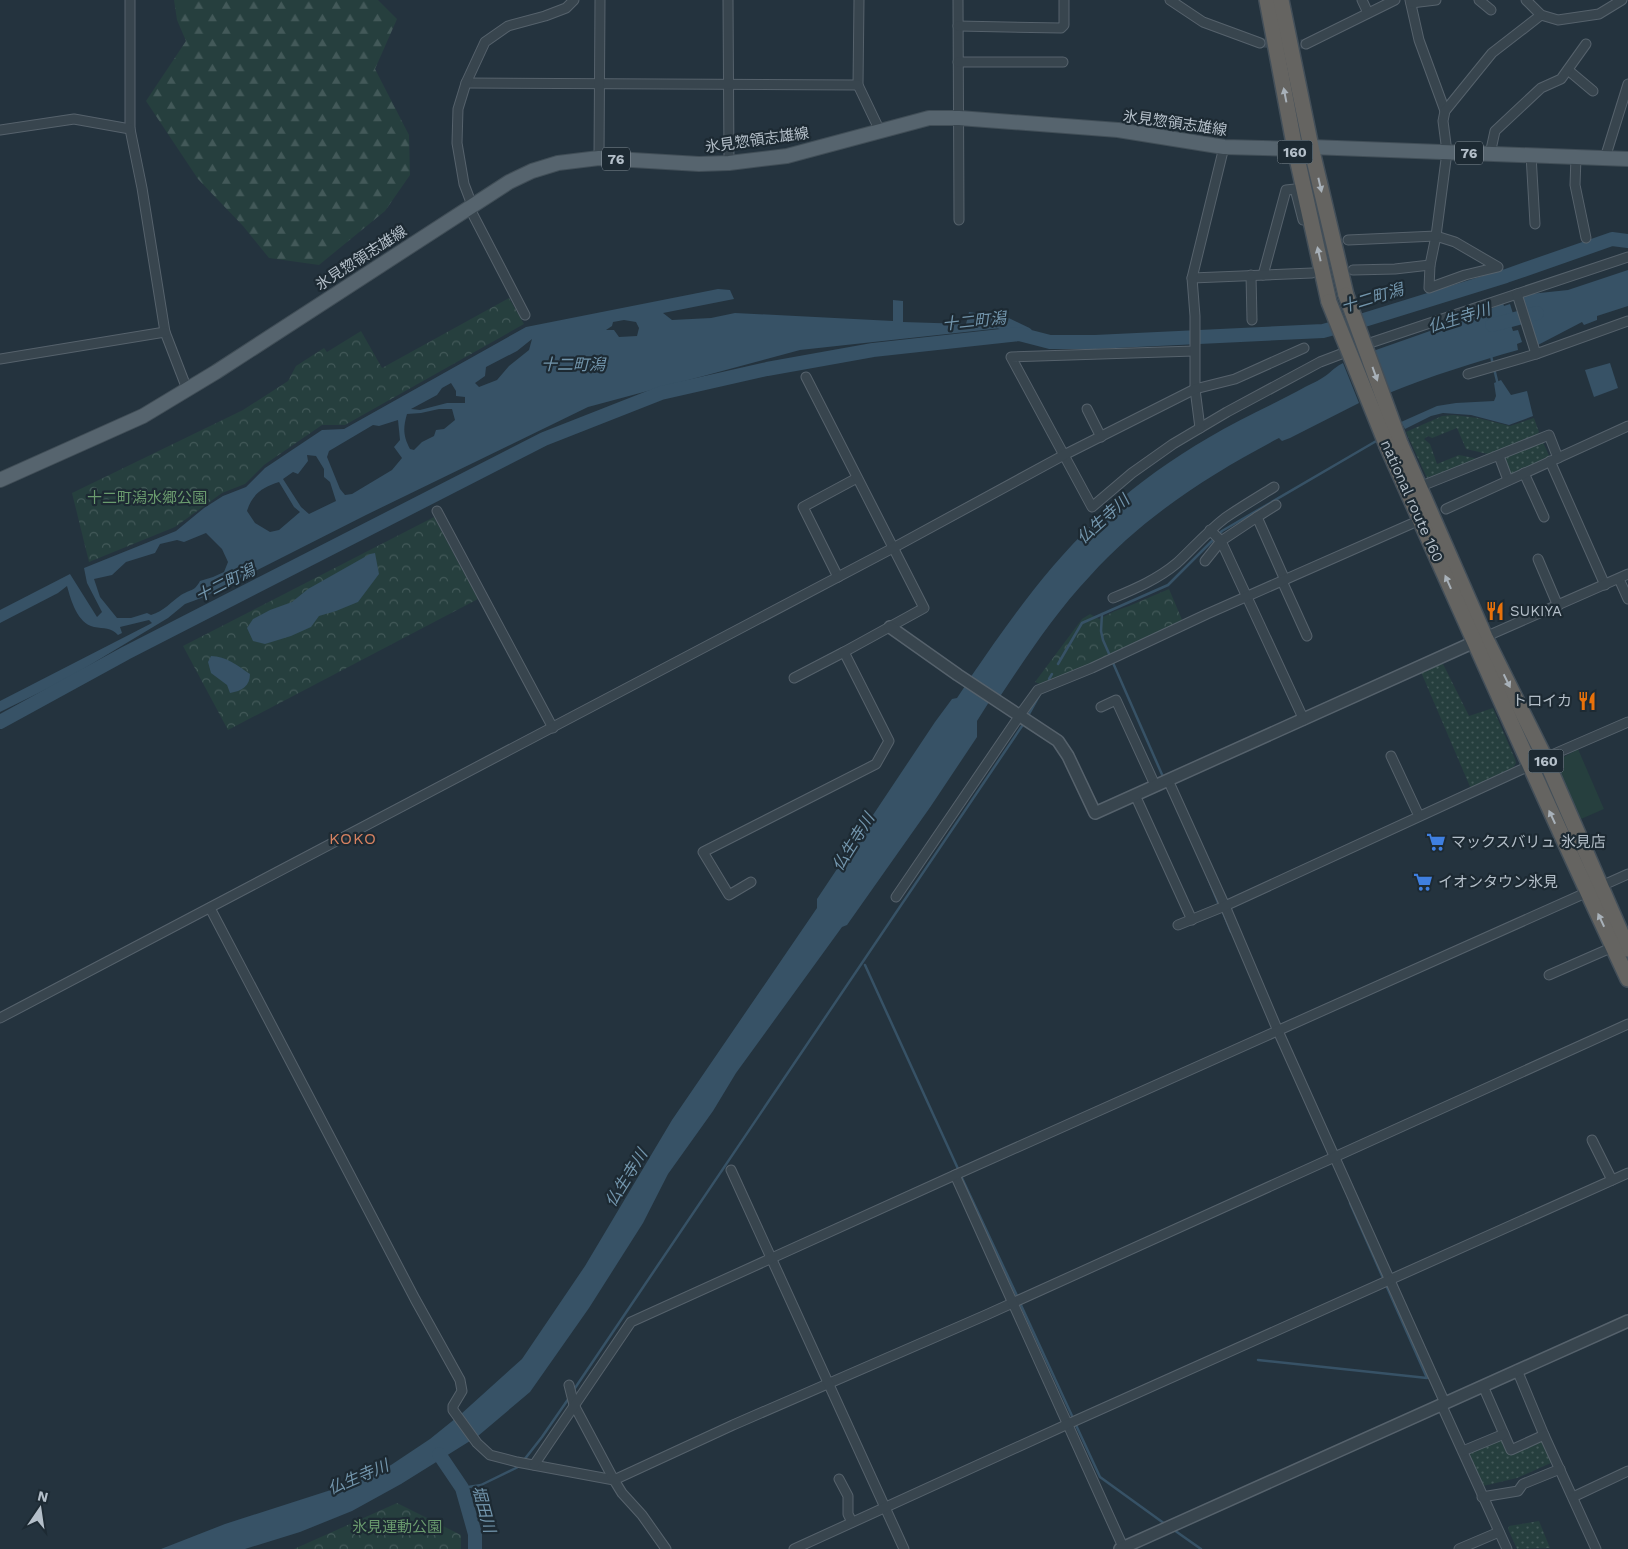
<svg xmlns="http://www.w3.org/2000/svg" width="1628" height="1549" viewBox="0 0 1628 1549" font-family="'Work Sans','Noto Sans JP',sans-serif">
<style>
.grass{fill:url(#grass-dots)}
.forest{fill:url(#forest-firs)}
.park{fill:url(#park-crowns)}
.garden{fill:#263f3e}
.water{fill:#375266;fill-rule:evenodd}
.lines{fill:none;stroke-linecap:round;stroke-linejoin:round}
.stream{stroke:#375266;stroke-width:2.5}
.river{stroke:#375266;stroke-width:14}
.minor-tunnel{stroke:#3a4853;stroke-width:9;stroke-dasharray:9 4.5;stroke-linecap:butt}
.minor-casing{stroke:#56626c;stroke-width:11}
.tertiary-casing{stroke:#56626c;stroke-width:14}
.primary-casing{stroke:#414e57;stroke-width:16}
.trunk-casing{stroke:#434f59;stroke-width:18}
.minor{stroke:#38454e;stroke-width:9}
.tertiary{stroke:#38454e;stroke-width:11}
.primary{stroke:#56646e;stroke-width:14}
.trunk{stroke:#656461;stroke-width:15}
.trunk-bridge-casing{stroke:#434f59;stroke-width:18;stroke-linecap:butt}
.trunk-bridge{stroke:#656461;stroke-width:15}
.oneway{fill:#a8b1b9}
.labels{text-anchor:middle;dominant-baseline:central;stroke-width:4.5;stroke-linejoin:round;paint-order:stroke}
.shield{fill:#1d2a33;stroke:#87929c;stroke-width:1}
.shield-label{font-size:14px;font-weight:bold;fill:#b4bfc9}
.street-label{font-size:15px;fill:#b4bfc9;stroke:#1d2a33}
.park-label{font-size:15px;fill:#6a9b6e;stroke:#1d2a33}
.poi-label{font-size:15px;fill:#b4bfc9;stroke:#1d2a33;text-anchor:start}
.water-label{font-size:16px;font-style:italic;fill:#7396ad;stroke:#1d2a33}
.neighbourhood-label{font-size:16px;letter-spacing:1px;fill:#d78261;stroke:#1d2a33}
</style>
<defs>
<pattern id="grass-dots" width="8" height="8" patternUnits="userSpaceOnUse" patternTransform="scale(1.25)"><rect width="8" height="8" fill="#263f3e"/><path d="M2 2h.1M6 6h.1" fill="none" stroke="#435959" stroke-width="1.8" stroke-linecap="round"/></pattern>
<pattern id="forest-firs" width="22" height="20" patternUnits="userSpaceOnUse" patternTransform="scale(1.25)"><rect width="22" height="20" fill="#263f3e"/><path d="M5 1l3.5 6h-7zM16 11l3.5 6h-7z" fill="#435959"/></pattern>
<pattern id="park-crowns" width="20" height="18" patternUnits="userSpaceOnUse" patternTransform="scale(1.25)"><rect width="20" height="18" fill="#263f3e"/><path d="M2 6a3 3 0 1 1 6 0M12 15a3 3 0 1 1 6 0" fill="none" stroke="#435959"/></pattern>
</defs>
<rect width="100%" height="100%" fill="#24333e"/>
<g class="grass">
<path d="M1454 415 1478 418 1510 426 1534 418 1539 432 1535 436 1488 454 1466 449 1457 428 1432 438 1428 436 1424 439 1430 444 1437 464 1459 455 1479 459 1427 478 1406 432 1442 416Z"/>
<path d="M1543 442 1550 458 1511 476 1503 458Z"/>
<path d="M1442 662 1469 716 1493 708 1515 759 1516 763 1513 768 1471 789 1421 672Z"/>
<path d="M1499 1439 1503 1440 1509 1453 1539 1440 1544 1442 1553 1462 1517 1478 1483 1486 1469 1455 1471 1451Z"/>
<path d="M1539 1521 1550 1548 1517 1549 1508 1529 1509 1526Z"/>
</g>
<path class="forest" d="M174 0H378L397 19 375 69 409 135 410 175 385 211 319 265 269 258 243 226 198 179 146 101 186 41 177 20Z"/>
<g class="park">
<path d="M509 298 524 324 345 425H322L264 465 245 484 222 493 175 527 89 562 72 493 243 410 288 381 296 366 324 348 327 352 361 331 382 368Z"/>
<path d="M434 517 478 599 228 730 183 646Z"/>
<path d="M1169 589 1183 622 1043 685 1035 682 1082 619 1090 614 1099 619 1115 611 1129 606Z"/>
<path d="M397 1503 461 1535V1549H294Z"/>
</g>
<path class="garden" d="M1578 749 1604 809 1581 819 1560 776 1557 768 1562 758Z"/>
<g class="water">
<path d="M1628 270V306L1597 316V320L1584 325 1582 322 1536 346 1521 298 1530 294 1568 290Z"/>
<path d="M718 289 730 290 734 299 663 313 672 320 711 318 735 313 893 321V300L903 301V322L966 324 969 312 1001 317 1002 328 800 350 588 407 366 515 204 597 185 604 168 618 65 680 0 712V701L152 623 149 620 120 627 122 633 118 635C111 627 104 629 94 627 77 623 71 600 67 586L58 593 0 623V610L70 574 97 617 102 612 87 583 84 568 176 531 204 508 223 496 246 487 265 468 322 430 344 429 526 327ZM624 320 636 322 639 328 637 336 619 337 614 330H606L612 326 613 322ZM532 339 529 350 509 366 497 380 479 387 475 383 485 376 486 367 517 351ZM451 383 456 391V396L465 397V403H447L420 410 411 409 437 395 442 388ZM439 409H452L455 420 444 429 436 430 434 436 422 442 414 450 410 449C403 436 403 428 407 414L421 413ZM398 420 400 440 394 447 402 458 392 470 352 494 345 495 340 489 327 457 329 451 373 425 379 426ZM307 455 316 456 324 469V477L330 482 336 501 309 514 301 507 283 479 293 472 298 474 308 461ZM279 482 294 507 300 512 279 530 270 532 255 523 247 511C252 494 263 487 279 482ZM206 533 222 549 228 562 224 572 213 577 200 581C194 592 191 589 181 595 171 602 164 611 151 615L147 613 131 618H117L100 597 94 579 112 575 126 562 155 553 160 544 177 540 184 542Z"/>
<path d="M1503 303 1504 306 1510 304 1514 317 1509 319 1513 331 1518 330 1522 342 1517 344 1518 350C1475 362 1431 376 1389 393L1373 351 1484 312Z"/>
<path d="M1343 363 1359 403 1290 438 1282 441 1279 438C1210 474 1143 517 1090 576 1055 613 1027 656 999 698L970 678C1008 623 1046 568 1095 522 1129 490 1168 461 1208 438 1239 419 1273 405 1305 387 1313 383 1322 379 1328 374 1334 369 1337 366 1343 363Z"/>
<path d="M1610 363 1618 388 1594 397 1585 370Z"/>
<path d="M1501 380 1511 395 1527 391 1533 416 1509 425 1471 415 1443 413 1431 416 1405 429 1401 422 1437 406 1456 403 1494 401 1496 396 1494 383Z"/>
<path d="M375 553 379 574 358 602 336 611 319 616 311 627 291 636 265 644 253 641 247 628 253 619 270 610 292 602 308 589 370 554Z"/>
<path d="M211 656C226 656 238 666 250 674 250 686 242 691 230 693L227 685 211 673 208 662Z"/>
<path d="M965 686 989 702 977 721V737L931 806 847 925 842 927 736 1073 713 1111 668 1174 643 1223 589 1308 530 1392 478 1436 401 1484 352 1511 300 1532 245 1549H161L225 1524 337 1488 391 1465 430 1439 461 1414 522 1359 585 1266 672 1120 817 908V899L935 722 952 699 957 698Z"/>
</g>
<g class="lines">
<g class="stream">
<path d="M1491 356 1498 385"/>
<path d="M1102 614 1101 631 1103 640 1164 779"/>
<path d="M1058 664 1082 623 1168 585 1222 531 1378 440"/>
<path d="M1049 679 1052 674"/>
<path d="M1029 714 1039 696"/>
<path d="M1208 878 1219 905"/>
<path d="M1222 910 1231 932"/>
<path d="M865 965 959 1171"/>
<path d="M961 1176 1018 1298"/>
<path d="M1020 1303 1073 1418"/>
<path d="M1258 1360 1427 1378 1350 1203"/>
<path d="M573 1391 1022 726"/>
<path d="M1075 1423 1100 1477 1165 1524"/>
<path d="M524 1460 542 1437 569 1398"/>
<path d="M462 1488 481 1485 518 1467 520 1464"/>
<path d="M1174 1530 1201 1549"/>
</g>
<g class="river">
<path d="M1001 322 1026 334"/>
<path d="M1492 325 1537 313"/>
<path d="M0 722 126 653 544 439 661 393 767 369 873 350 1019 334 1050 342H1095L1323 331 1364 320 1506 276 1612 239 1628 241"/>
<path d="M439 1454 462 1488 475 1534V1549"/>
</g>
<path class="minor-tunnel" d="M1260 43 1306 44"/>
<g class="minor-casing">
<g id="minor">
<path d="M130 0V129L142 188 165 332 187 389"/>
<path d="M728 0 729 163"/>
<path d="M859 0 858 85 880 131"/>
<path d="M958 0 959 220"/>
<path d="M1170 0 1203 22 1260 43"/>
<path d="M1362 0 1368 13"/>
<path d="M1410 0 1419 40 1445 111"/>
<path d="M1479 0 1491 10"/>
<path d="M1526 0 1541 15 1558 20 1599 14 1622 0"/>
<path d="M1411 3 1436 0"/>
<path d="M958 26 1061 28 1064 25V0"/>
<path d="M1306 44 1395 0"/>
<path d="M958 62H1063"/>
<path d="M1568 70 1593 91"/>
<path d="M466 83 858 85"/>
<path d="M0 130 74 119 130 129"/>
<path d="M1490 154 1495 131 1541 88 1561 79 1586 44"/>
<path d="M1531 155 1535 224"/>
<path d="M1576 157 1575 185 1586 238"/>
<path d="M599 158 600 0"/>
<path d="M1605 158 1628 84"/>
<path d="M472 205 464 184 457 143 458 109 466 83 485 42 508 26 545 16 566 8 574 0"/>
<path d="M469 207 525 315"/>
<path d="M1436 236 1455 242 1498 267 1465 275 1429 288 1430 265Z"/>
<path d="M1348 240 1436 236 1447 152 1443 121 1445 111 1492 53 1541 15"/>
<path d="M1353 270 1395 269 1430 265"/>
<path d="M1251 275 1252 320"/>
<path d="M1263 275 1286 190 1295 189 1303 220"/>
<path d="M1192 278 1312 273"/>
<path d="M1194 351 1011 357 1092 507 1132 473 1173 444 1227 412 1320 362 1370 343 1628 257"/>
<path d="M1536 354 1628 321"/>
<path d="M0 359 165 332"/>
<path d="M1468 374 1536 354 1517 294"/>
<path d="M1087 409 1101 437"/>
<path d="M1200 428 1195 389V316L1192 278 1224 147"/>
<path d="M1499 456 1508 480"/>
<path d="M1550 461 1605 585"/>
<path d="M1524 473 1544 517"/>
<path d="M1419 487 1549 435 1558 458"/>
<path d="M1276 505 1257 517 1285 580"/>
<path d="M1446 509 1628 426"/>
<path d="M437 511 553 728"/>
<path d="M1257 517 1221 541 1304 720"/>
<path d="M1538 559 1558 606"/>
<path d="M1205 561 1221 541 1210 530"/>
<path d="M838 577 803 507 857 478"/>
<path d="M1619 579 1628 599"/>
<path d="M1282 581 1307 636"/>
<path d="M1113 598C1135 589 1158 579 1177 563 1193 548 1207 532 1225 518 1241 507 1258 497 1274 487"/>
<path d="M1485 637 1628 574"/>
<path d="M794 678 844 652"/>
<path d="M1101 707 1116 700 1155 785"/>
<path d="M1022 712 1038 690 1092 668 1207 614 1411 524"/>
<path d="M1391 756 1419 816"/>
<path d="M1545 758 1628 722"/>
<path d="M1168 780 1225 906 1278 1031 1445 1403"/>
<path d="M1135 795 1192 920"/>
<path d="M751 882 729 895 703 852 876 764 889 741 844 652 924 608 806 377"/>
<path d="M896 897 1016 721"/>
<path d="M210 908 415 1299 460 1380 462 1391 453 1406V1410L477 1443 490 1455 517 1462 614 1480 733 1425 986 1315 1628 1024"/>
<path d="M1178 925 1225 906 1529 766"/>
<path d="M1549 975 1613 947"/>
<path d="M0 1018 893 548 1064 455 1195 389 1235 379 1304 348"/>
<path d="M1592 1140 1612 1180"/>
<path d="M731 1170 904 1549"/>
<path d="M955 1175 1124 1549"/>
<path d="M1517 1370 1544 1435"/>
<path d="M569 1385 574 1405 614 1480 622 1493 642 1515 666 1549"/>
<path d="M1483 1386 1511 1450 1544 1435 1596 1549"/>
<path d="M1441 1404 1507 1549"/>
<path d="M1463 1451 1504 1434"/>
<path d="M534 1465 631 1322 955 1175 1628 874"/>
<path d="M839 1479 848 1496V1514L852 1522"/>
<path d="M1482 1497 1518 1491 1523 1484 1560 1469"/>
<path d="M1573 1497 1628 1471"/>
<path d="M794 1549 1068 1424 1628 1173"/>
<path d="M1459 1549 1499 1532"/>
</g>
</g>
<g class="tertiary-casing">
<g id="tertiary">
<path d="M890 627 958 675 1058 741 1068 756 1095 813 1481 639"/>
<path d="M1120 1549 1628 1321"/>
</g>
</g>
<g class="primary-casing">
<path id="primary" d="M0 480 143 416 216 372 509 182 532 171 558 163 599 158 699 164 729 163 787 156 929 118H959L1118 130 1224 147 1295 149 1311 147 1628 159"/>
</g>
<g class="trunk-casing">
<g id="trunk">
<path d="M1267 0 1295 149 1329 302"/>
<path d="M1281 0 1311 147 1346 295"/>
<path d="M1400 443 1485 637 1545 758 1628 949"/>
<path d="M1387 446C1467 624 1545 802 1628 979"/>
</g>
</g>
<use href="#minor" class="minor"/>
<use href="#tertiary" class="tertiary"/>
<use href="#primary" class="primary"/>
<use href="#trunk" class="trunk"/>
<g class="trunk-bridge-casing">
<g id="trunk-bridge">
<path d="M1346 295 1400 443"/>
<path d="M1329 302 1387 446"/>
</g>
</g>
<use href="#trunk-bridge" class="trunk-bridge"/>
</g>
<defs><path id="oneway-solid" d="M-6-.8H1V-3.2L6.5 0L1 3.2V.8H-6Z" transform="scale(1.25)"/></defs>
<g class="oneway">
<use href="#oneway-solid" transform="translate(1285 95) rotate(-101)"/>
<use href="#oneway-solid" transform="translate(1320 185) rotate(77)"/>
<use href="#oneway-solid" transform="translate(1319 254) rotate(-103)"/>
<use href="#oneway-solid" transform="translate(1375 374) rotate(70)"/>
<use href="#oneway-solid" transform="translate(1448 582) rotate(-114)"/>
<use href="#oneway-solid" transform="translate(1507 681) rotate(64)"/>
<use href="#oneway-solid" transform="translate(1552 817) rotate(-115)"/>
<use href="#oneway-solid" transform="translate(1601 920) rotate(-115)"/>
</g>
<defs>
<g id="restaurant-bare" transform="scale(1.5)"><path d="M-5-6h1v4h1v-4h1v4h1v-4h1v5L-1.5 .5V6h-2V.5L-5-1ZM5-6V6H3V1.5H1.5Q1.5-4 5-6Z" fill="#e8710a" stroke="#1d2a33" stroke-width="2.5" paint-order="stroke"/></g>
<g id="supermarket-bare" transform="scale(1.5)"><path d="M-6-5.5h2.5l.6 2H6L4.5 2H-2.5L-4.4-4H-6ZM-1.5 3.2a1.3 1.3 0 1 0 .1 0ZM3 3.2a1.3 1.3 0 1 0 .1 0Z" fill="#3f7fe0" stroke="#1d2a33" stroke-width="2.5" paint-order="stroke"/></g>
</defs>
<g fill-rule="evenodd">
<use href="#restaurant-bare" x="1495" y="611"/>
<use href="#restaurant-bare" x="1587" y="701"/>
<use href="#supermarket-bare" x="1436" y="842"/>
<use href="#supermarket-bare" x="1423" y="882"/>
</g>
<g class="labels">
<g class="shield">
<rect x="1277.5" y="140.5" width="35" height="23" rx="4"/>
<rect x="1455" y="141.5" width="28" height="23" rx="4"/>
<rect x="602" y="147.5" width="28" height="23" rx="4"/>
<rect x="1528.5" y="749.5" width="35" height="23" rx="4"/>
</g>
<g class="shield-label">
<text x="1295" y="152">160</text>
<text x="1469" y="153">76</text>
<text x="616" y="159">76</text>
<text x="1546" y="761">160</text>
</g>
<g class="street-label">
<text transform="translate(1175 123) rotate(8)">氷見惣領志雄線</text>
<text transform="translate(757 140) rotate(-8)">氷見惣領志雄線</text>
<text transform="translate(361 258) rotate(-33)">氷見惣領志雄線</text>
<text transform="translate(1412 501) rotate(66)">national route 160</text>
</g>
<g class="park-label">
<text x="147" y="498">十二町潟水郷公園</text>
<text x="397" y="1527">氷見運動公園</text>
</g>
<g class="poi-label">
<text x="1510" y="611">SUKIYA</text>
<text x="1572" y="701" text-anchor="end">トロイカ</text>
<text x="1451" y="842">マックスバリュ 氷見店</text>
<text x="1438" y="882">イオンタウン氷見</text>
</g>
<g class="water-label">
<text transform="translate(1372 298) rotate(-17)">十二町潟</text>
<text transform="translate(1459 318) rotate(-17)">仏生寺川</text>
<text transform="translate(974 321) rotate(-6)">十二町潟</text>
<text x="573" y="364">十二町潟</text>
<text transform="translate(1103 519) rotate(-42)">仏生寺川</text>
<text transform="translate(225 583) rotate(-27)">十二町潟</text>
<text transform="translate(853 842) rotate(-58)">仏生寺川</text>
<text transform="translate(626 1178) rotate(-58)">仏生寺川</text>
<text transform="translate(358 1477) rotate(-23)">仏生寺川</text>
<text transform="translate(484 1509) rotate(75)">堀田川</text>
</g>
<g class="neighbourhood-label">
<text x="353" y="838">KOKO</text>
</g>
</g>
<g transform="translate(40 1509) rotate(13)" stroke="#1d2a33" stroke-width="4" paint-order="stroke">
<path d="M0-4L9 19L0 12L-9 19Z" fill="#b4bfc9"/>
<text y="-8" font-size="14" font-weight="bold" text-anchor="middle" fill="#b4bfc9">N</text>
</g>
</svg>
